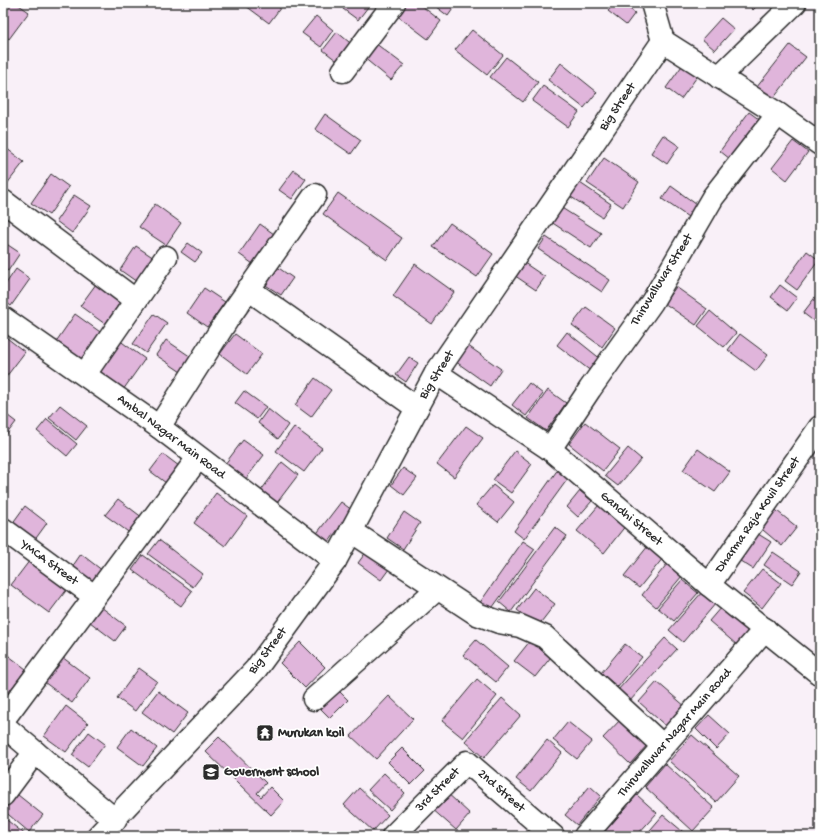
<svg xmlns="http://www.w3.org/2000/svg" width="823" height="839" viewBox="0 0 823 839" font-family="'Gochi Hand',sans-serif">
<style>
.building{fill:#e0b5db;stroke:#2b2b2b}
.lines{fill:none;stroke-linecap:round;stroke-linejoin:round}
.minor-casing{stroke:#2b2b2b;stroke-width:25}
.minor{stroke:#fff;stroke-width:22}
.labels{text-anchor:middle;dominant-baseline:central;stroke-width:3.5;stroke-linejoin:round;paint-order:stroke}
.street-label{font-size:13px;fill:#2b2b2b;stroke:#fff}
.poi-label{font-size:13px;font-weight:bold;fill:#2b2b2b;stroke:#fff;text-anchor:start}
</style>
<rect width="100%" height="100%" fill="#f9f0f8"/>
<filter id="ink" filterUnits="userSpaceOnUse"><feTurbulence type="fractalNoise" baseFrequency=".025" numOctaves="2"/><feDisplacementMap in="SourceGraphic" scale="8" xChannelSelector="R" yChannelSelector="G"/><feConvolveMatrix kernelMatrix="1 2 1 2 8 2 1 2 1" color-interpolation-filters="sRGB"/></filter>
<g filter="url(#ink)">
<g class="building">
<path d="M11 3H16L29 12 9 39 3 34V14Z"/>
<path d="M242 3H284L269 23Z"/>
<path d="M348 3H371L358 20 343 9Z"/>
<path d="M404 3H418L441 21 428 39 395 14Z"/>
<path d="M431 3H457L448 16Z"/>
<path d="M614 3H622L635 13 626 25 608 11Z"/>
<path d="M747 3H760L753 10Z"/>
<path d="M316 16 333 30 321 47 302 33Z"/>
<path d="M721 18 734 29 715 50 702 39Z"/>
<path d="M472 30 503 55 487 75 455 50Z"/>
<path d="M337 32 355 47 341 64 323 50Z"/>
<path d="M375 43 404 65 391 80 363 57Z"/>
<path d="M790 45 806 57 769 104 753 92Z"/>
<path d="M506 57 538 82 523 102 490 77Z"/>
<path d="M561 63 597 92 584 108 548 80Z"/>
<path d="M684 63 699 74 681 99 666 88Z"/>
<path d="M543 86 579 112 568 127 532 101Z"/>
<path d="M749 112 760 120 730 159 720 151Z"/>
<path d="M325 114 361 140 351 154 315 129Z"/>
<path d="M663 135 679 146 667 164 651 153Z"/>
<path d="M793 141 808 152 787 180 772 168Z"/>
<path d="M6 148 24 162 3 189V153Z"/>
<path d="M604 158 639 182 623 207 587 183Z"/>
<path d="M294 170 306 179 292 199 279 190Z"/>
<path d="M51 174 69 187 49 215 31 203Z"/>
<path d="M577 181 611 204 602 217 568 195Z"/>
<path d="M671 186 700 207 691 219 662 199Z"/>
<path d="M338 193 402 238 387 260 323 214Z"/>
<path d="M74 195 91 206 72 233 56 221Z"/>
<path d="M155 204 181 223 166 245 139 227Z"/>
<path d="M557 205 601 233 591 248 548 220Z"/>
<path d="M450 223 493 254 477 277 433 247Z"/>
<path d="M260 224 274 234 253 264 239 254Z"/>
<path d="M546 237 610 280 602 292 538 249Z"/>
<path d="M5 243 20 253 8 271 3 267V246Z"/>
<path d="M188 243 202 253 195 262 181 252Z"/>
<path d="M136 246 154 258 137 282 120 270Z"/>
<path d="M807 251 819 260 797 290 785 281Z"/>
<path d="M517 258 545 277 536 290 508 271Z"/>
<path d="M273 264 293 278 281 295 261 282Z"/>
<path d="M415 264 454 292 432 324 393 296Z"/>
<path d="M16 269 30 279 11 306 3 300V288Z"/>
<path d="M96 284 121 301 105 324 80 306Z"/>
<path d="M780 285 797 298 788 310 771 297Z"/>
<path d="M676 287 707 309 696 325 664 303Z"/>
<path d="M204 288 225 302 207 327 187 313Z"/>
<path d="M820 291V326L803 313Z"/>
<path d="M586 307 615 328 602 347 572 325Z"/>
<path d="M710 311 736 333 724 347 698 326Z"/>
<path d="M75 314 103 334 81 366 53 346Z"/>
<path d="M154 314 167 323 146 353 133 344Z"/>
<path d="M567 332 602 360 592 372 557 345Z"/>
<path d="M235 334 262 354 247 374 220 354Z"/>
<path d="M740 334 768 355 756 371 728 350Z"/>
<path d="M3 335 25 352 6 377 3 374Z"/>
<path d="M119 340 145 359 123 390 97 372Z"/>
<path d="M166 340 194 359 184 374 156 355Z"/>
<path d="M464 343 501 369 490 386 452 359Z"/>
<path d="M409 357 418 363 406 382 396 375Z"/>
<path d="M315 378 331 390 311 417 295 405Z"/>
<path d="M529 383 543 394 526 416 512 405Z"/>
<path d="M548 390 566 403 546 431 528 418Z"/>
<path d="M244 391 266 407 257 419 235 403Z"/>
<path d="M60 405 87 426 76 440 49 418Z"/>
<path d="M268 409 288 425 278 439 258 423Z"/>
<path d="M3 412 16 422 3 439Z"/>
<path d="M47 419 77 444 67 456 37 431Z"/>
<path d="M585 422 620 449 603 471 569 444Z"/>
<path d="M466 426 483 438 454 477 437 464Z"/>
<path d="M294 427 322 448 304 472 276 451Z"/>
<path d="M243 440 264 455 242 484 222 468Z"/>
<path d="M628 448 641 459 618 486 605 476Z"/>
<path d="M698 449 730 472 715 492 683 470Z"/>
<path d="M515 451 532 464 511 493 493 480Z"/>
<path d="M163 454 179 466 166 483 150 471Z"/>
<path d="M282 462 298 475 273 508 257 496Z"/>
<path d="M561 465 572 473 524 539 514 531Z"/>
<path d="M403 468 417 478 404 495 391 485Z"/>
<path d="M493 485 514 502 498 522 476 505Z"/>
<path d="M580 491 592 501 578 517 567 507Z"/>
<path d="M216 493 247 516 225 546 194 523Z"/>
<path d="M118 499 143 518 131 534 105 515Z"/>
<path d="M604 499 630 520 604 553 577 531Z"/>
<path d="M341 502 352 510 323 550 311 541Z"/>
<path d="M25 506 47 523 31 545 9 528Z"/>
<path d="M772 507 797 527 782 546 757 525Z"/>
<path d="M404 512 420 523 403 549 387 538Z"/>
<path d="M555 527 567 536 511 612 499 602Z"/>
<path d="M755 532 771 542 753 569 737 559Z"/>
<path d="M159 540 203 574 193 587 148 554Z"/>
<path d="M523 541 535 549 490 611 479 604Z"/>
<path d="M648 546 663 558 639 588 624 576Z"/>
<path d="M369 548 392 565 381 580 358 563Z"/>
<path d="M773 552 801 571 792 584 764 565Z"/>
<path d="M81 554 103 571 92 587 70 570Z"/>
<path d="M143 555 192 591 181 606 132 570Z"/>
<path d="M30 560 68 588 49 613 11 585Z"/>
<path d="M667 564 682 576 656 607 642 595Z"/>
<path d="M762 569 781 583 762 608 743 593Z"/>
<path d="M682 580 698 593 674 621 658 608Z"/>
<path d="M534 588 555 604 538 626 517 610Z"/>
<path d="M703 591 716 603 683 642 669 630Z"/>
<path d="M101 607 126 626 115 641 90 622Z"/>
<path d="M721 607 749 631 737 645 709 621Z"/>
<path d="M665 638 677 649 629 702 617 691Z"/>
<path d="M476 640 508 667 496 682 463 655Z"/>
<path d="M530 641 551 657 535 677 514 661Z"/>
<path d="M300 642 325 667 305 688 280 663Z"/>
<path d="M625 644 642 657 618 687 601 673Z"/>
<path d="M5 653 26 669 3 700V656Z"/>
<path d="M62 657 90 678 72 703 44 682Z"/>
<path d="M139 668 157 681 135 711 117 698Z"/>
<path d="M477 679 497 696 463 738 442 721Z"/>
<path d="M657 682 686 707 668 728 639 702Z"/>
<path d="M338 690 348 700 330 718 320 708Z"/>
<path d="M158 691 188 713 172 734 142 712Z"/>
<path d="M389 696 413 719 376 759 351 736Z"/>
<path d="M502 698 521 715 484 758 465 741Z"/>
<path d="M66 706 88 723 66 752 44 736Z"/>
<path d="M709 715 730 734 716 749 696 729Z"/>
<path d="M622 718 649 743 630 764 603 738Z"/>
<path d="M568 722 592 741 577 759 553 740Z"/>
<path d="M131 728 157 748 143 766 117 747Z"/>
<path d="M89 732 105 744 88 767 72 755Z"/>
<path d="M692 735 739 776 716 802 669 761Z"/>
<path d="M219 737 266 783 257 793 261 797 270 787 284 801 271 815 205 751Z"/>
<path d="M547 740 562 753 531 791 516 779Z"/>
<path d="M402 748 425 771 411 785 388 762Z"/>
<path d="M665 764 714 808 693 831 645 787Z"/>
<path d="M384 773 405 793 390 810 368 790Z"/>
<path d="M590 786 601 796 577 825 565 815Z"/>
<path d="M359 788 388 815 373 831 344 805Z"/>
<path d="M13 791 43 815 29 832 3 810V803Z"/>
<path d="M445 791 470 814 456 830 431 808Z"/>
<path d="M637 795 657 813 636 836H601Z"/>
<path d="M663 815 688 836H645Z"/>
<path d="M3 817 27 836H3Z"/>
</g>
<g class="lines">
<g class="minor-casing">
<g id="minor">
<path d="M652 3 663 41"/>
<path d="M343 71 394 3"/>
<path d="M719 77 795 3"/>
<path d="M3 201 135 300"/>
<path d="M248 289 417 408"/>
<path d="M3 318 159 427 335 561"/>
<path d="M436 373 550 449 709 585 820 674"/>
<path d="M85 374 166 257"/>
<path d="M159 427 227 320 315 195"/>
<path d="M550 449 590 389 652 302 713 197 778 114"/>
<path d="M3 529 94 596"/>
<path d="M351 531 477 614 499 622 520 626 545 637 663 746"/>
<path d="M709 585 820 427"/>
<path d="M314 699 437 589"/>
<path d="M3 720 198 458"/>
<path d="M3 725 115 820"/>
<path d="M3 795 35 752"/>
<path d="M98 836 256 669 335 561 436 373 663 41 778 114 820 144"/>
<path d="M393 836 467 762 553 836"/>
<path d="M585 836 765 629"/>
</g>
</g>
<use href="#minor" class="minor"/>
</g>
</g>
<defs>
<g id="temple-square" transform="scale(0.9)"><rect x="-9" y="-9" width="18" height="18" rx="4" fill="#2b2b2b" stroke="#fff"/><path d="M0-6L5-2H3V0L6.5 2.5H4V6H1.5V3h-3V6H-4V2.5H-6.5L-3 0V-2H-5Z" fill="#fff"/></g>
<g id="school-square" transform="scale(0.9)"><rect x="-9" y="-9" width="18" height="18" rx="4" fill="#2b2b2b" stroke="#fff"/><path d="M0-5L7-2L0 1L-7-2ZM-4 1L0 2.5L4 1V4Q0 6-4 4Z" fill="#fff"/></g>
</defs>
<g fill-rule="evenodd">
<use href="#temple-square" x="265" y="733"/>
<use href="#school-square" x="211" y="772"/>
</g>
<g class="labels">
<g class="street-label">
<text transform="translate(618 107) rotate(-56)">Big Street</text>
<text transform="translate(662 280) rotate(-58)">Thiruvalluvar Street</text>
<text transform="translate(437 375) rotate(-58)">Big Street</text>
<text transform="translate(171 437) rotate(37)">Ambal Nagar Main Road</text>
<text transform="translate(758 515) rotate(-55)">Dharma Raja Kovil Street</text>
<text transform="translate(631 519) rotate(40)">Gandhi Street</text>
<text transform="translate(49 563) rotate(36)">YMCA Street</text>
<text transform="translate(268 651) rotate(-53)">Big Street</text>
<text transform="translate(675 733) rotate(-49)">Thiruvalluvar Nagar Main Road</text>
<text transform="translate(438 790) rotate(-45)">3rd Street</text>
<text transform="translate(501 791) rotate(41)">2nd Street</text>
</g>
<g class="poi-label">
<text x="278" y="733">Murukan koil</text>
<text x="224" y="772">Goverment school</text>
</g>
</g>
<rect width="823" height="839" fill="none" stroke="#fff" stroke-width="16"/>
<rect x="8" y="8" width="807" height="823" fill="none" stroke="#2b2b2b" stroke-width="1.5" filter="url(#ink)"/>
</svg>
